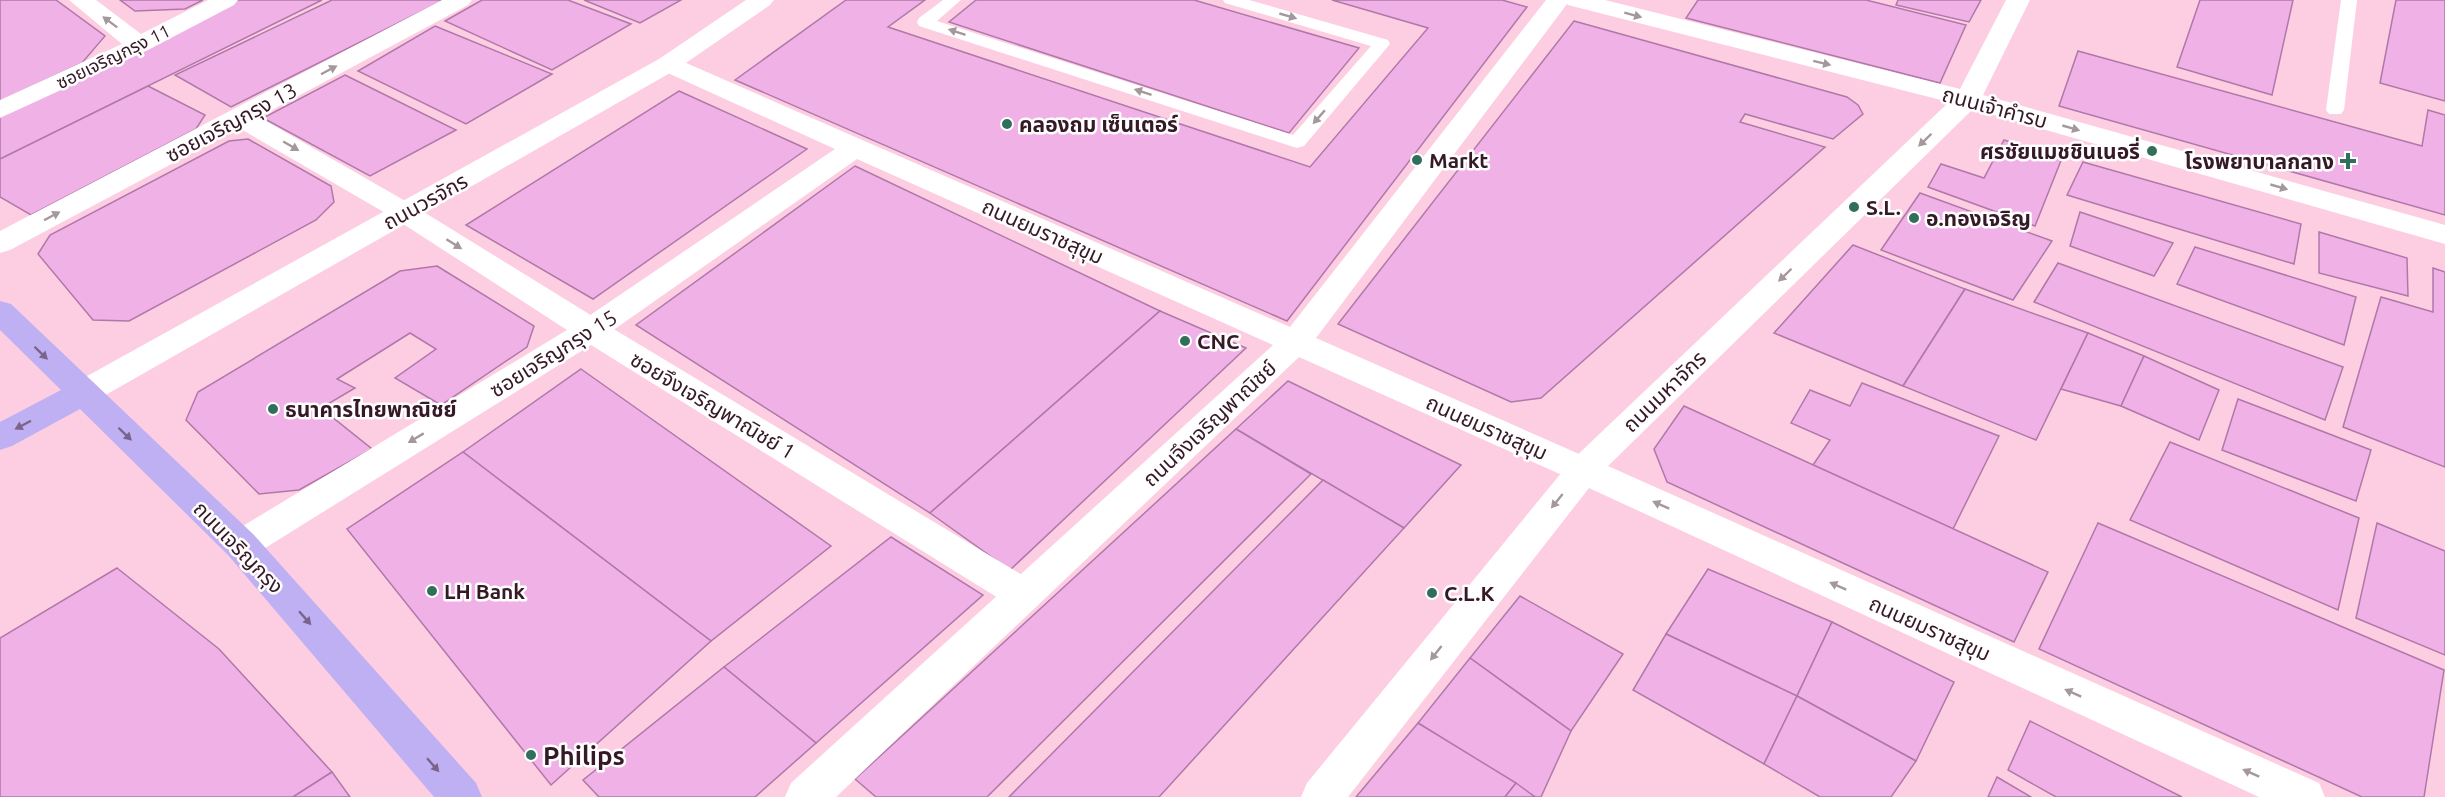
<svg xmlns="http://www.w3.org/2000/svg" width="2445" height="797" viewBox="0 0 2445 797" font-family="Ubuntu,'Noto Sans Thai',sans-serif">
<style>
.building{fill:#f0b1e7;stroke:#b078a9;stroke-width:1.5}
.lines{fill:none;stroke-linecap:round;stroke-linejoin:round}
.service{fill:#fff;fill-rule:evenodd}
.pedestrian{fill:#fff;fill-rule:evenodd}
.minor{fill:#fff;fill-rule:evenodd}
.secondary{fill:#fff;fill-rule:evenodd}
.primary{fill:#beb0f2;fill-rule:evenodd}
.oneway{fill:#a4989d}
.oneway2{fill:#7a648c}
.poi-dot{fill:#306f5c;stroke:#fefefe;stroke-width:2}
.labels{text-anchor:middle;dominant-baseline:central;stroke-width:5;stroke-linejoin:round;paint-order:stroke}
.far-street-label{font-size:18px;fill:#351926;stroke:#fefefe}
.street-label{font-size:21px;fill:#351926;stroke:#fefefe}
.poi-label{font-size:21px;font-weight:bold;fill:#351926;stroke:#fefefe;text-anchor:start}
.near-poi-label{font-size:26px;font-weight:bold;fill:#351926;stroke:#fefefe;text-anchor:start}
</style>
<rect width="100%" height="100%" fill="#fdcee2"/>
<g class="building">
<path d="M0 0H56L105 36 82 63 0 101Z"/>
<path d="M120 0H203L185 9 135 11Z"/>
<path d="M234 0H322L0 159V117Z"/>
<path d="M332 0H444L231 107 175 75Z"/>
<path d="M482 0H568L631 24 552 70 445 21Z"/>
<path d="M584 0H681L640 23Z"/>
<path d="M846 0H925L888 27 1310 167 1428 28 1332 0H1502L1527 7 1287 321 735 80Z"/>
<path d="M976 0H1194L1359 48 1289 133 949 22Z"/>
<path d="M1698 0H1866L1966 25 1940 83 1686 18Z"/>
<path d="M1898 0H1981L1969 22 1896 5Z"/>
<path d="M2200 0H2293L2272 95 2177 67Z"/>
<path d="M2396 0H2445V101L2380 83Z"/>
<path d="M1574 21 1847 97 1858 105 1863 114 1833 139 1745 114 1740 122 1825 147 1541 398 1511 402 1338 324Z"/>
<path d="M435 26 552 74 466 124 358 71Z"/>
<path d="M2078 51 2422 146 2428 110 2445 115V215L2059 106Z"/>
<path d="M345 75 456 130 370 176 263 118Z"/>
<path d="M148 86 205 115 196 129 31 215 0 197V159Z"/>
<path d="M679 91 807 149 593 299 466 225Z"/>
<path d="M248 139 331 186 334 202 316 220 129 321 93 320 38 254 50 235 229 141Z"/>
<path d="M2004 140 2062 158 2035 226 1928 187 1941 164 1984 178Z"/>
<path d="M2083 162 2301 224 2294 264 2067 195Z"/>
<path d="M855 166 1160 311 930 513 636 325Z"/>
<path d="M1920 193 2052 241 2013 300 1881 250Z"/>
<path d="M2080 212 2173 243 2154 276 2070 246Z"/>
<path d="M2319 232 2407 258 2408 296 2319 273Z"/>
<path d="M1853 245 1965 289 1903 386 1774 333Z"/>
<path d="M2195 247 2356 297 2344 345 2177 284Z"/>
<path d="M2058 263 2343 367 2325 420 2034 302Z"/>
<path d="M437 266 534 326 527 347 441 405 395 378 436 349 410 333 337 379 355 388 321 408 372 449 299 490 259 494 186 420 198 392 400 271Z"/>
<path d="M2433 268 2445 272V467L2343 427 2381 297 2433 312Z"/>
<path d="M1965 289 2088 333 2036 440 1903 386Z"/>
<path d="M1160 311 1246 348 1010 570 930 513Z"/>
<path d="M2088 333 2144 356 2121 406 2061 389Z"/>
<path d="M2144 356 2219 390 2199 440 2121 406Z"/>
<path d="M581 369 831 546 711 641 463 452Z"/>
<path d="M1288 381 1461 465 1404 528 1236 429Z"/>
<path d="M1862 383 1999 436 1953 529 1813 465 1830 440 1791 423 1810 390 1850 406Z"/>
<path d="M2238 399 2371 450 2356 501 2222 450Z"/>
<path d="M1684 406 2048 572 2014 642 1667 482 1654 449Z"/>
<path d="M1236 429 1311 474 987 797H876L855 779Z"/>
<path d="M2170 442 2359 518 2338 610 2130 520Z"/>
<path d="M463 452 711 641 551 785 347 529Z"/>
<path d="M1323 480 1404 528 1159 797H1009Z"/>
<path d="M2098 523 2444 670 2424 797H2362L2039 649Z"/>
<path d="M2377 523 2445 551V655L2356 618Z"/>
<path d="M891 537 983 595 816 743 724 667Z"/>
<path d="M117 568 219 649 332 772 293 797H0V638Z"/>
<path d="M1708 569 1832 622 1797 696 1666 634Z"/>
<path d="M1520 596 1623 654 1571 731 1470 658Z"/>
<path d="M1832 622 1954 682 1916 761 1797 696Z"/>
<path d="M1666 634 1797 696 1764 764 1633 690Z"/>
<path d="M1470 658 1571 731 1541 797H1535L1418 723Z"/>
<path d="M724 667 816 743 755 797H599L583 780Z"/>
<path d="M1797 696 1916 761 1891 797H1820L1764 764Z"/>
<path d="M2030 721 2182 797H2056L2008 770Z"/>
<path d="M1418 723 1516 783 1505 797H1356Z"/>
<path d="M332 772 350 797H293Z"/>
<path d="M1997 777 2031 797H1988Z"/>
<path d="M1516 783 1535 797H1505Z"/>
</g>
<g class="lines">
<g class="service">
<path d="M943 0H961L937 21 1293 135 1371 46 1225 3 1223 0H1249L1388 40 1390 44 1304 146 1297 148 919 26 917 22 919 18Z"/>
<path d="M2341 0H2357L2344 110 2341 114H2329L2326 110Z"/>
</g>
<path class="pedestrian" d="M1546 0H1570L1316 338 1595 461 1600 470 1595 479 1583 483 1571 479 1299 357 836 797H785L791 783 1273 345 857 159 602 338 591 341 580 338 575 330 580 322 835 149 659 69 655 64 659 59 668 56 677 59 1290 327Z"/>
<g class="minor">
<path d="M69 0H96L141 34 208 0H238L234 5 148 50 0 118V100L122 44Z"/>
<path d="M442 0H472L468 5 259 117 414 206 602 322 1037 584 1043 595 1037 606 1024 611 1011 606 591 345 254 555 241 560 228 555 223 545 228 535 567 330 394 218 239 128 10 250 0 253V231Z"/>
<path d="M1564 0H1605L1960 89 2006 0H2030L1983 95 2445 225V244L1973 109 1608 466 2319 783 2325 797H2259L1589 488 1348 797H1301L1307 783 1571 461 1949 102 1568 5Z"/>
</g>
<path class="secondary" d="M746 0H774L770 5 677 69 95 401 83 405 71 401 67 393 71 385 659 59Z"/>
<path class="primary" d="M0 301 11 304 254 535 476 783 482 797H434L228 555 80 409 12 446 0 450V422L61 390 0 330Z"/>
</g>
<defs><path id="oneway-solid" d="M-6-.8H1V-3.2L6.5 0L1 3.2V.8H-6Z" transform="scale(1.5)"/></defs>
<g class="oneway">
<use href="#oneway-solid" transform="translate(1633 15) rotate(15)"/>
<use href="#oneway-solid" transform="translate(1288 16) rotate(16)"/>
<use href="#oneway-solid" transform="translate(110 22) rotate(-143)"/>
<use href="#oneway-solid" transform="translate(957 32) rotate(-162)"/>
<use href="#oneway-solid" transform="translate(1822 63) rotate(14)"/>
<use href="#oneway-solid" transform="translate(329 70) rotate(-28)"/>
<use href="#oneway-solid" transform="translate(1143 92) rotate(-162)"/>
<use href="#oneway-solid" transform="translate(1319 117) rotate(131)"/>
<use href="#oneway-solid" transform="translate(2071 128) rotate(16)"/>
<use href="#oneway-solid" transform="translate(1925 140) rotate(136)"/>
<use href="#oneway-solid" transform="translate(291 146) rotate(30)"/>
<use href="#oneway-solid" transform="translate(2279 187) rotate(16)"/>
<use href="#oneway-solid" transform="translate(52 216) rotate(-28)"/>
<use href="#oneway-solid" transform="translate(454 244) rotate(32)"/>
<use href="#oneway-solid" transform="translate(1785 275) rotate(136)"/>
<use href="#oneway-solid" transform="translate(416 438) rotate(149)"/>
<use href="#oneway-solid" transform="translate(1557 501) rotate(129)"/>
<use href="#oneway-solid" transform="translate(1661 505) rotate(-156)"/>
<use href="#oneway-solid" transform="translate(1838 586) rotate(-156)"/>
<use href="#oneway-solid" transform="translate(1436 653) rotate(128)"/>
<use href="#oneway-solid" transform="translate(2073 693) rotate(-156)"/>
<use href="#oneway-solid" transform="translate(2251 773) rotate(-156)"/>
</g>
<g class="oneway2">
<use href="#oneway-solid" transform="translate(41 353) rotate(44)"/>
<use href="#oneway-solid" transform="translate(23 425) rotate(152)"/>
<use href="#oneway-solid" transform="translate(125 434) rotate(44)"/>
<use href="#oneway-solid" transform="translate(305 618) rotate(49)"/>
<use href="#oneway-solid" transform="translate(433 765) rotate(49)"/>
</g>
<g class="poi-dot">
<circle cx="1007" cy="124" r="6"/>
<circle cx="2152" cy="151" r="6"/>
<circle cx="1417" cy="160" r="6"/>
<path d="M2345 152h6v6h6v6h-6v6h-6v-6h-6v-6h6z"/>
<circle cx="1854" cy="207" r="6"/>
<circle cx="1914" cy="218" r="6"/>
<circle cx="1185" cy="341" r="6"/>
<circle cx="273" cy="409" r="6"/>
<circle cx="432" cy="591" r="6"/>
<circle cx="1432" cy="593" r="6"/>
<circle cx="531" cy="755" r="6"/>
</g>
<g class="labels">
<g class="far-street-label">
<text transform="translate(113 56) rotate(-26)">ซอยเจริญกรุง 11</text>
</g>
<g class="street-label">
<text transform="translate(1995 107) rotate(15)">ถนนเจ้าคำรบ</text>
<text transform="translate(231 122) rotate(-28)">ซอยเจริญกรุง 13</text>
<text transform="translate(425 201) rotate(-29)">ถนนวรจักร</text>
<text transform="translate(1043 231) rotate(24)">ถนนยมราชสุขุม</text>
<text transform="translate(553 353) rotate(-32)">ซอยเจริญกรุง 15</text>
<text transform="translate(1664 391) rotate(-44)">ถนนมหาจักร</text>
<text transform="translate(713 405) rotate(31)">ซอยจึงเจริญพาณิชย์ 1</text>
<text transform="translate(1209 423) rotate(-43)">ถนนจึงเจริญพาณิชย์</text>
<text transform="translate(1487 427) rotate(24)">ถนนยมราชสุขุม</text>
<text transform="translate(239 547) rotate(46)">ถนนเจริญกรุง</text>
<text transform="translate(1930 628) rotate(24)">ถนนยมราชสุขุม</text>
</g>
<g class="poi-label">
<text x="1019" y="124">คลองถม เซ็นเตอร์</text>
<text x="2140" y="151" text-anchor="end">ศรชัยแมชชินเนอรี่</text>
<text x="1429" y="160">Markt</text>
<text x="2334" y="161" text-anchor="end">โรงพยาบาลกลาง</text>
<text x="1866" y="207">S.L.</text>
<text x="1926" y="218">อ.ทองเจริญ</text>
<text x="1197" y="341">CNC</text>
<text x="285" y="409">ธนาคารไทยพาณิชย์</text>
<text x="444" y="591">LH Bank</text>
<text x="1444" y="593">C.L.K</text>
</g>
<g class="near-poi-label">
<text x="543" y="755">Philips</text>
</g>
</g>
</svg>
